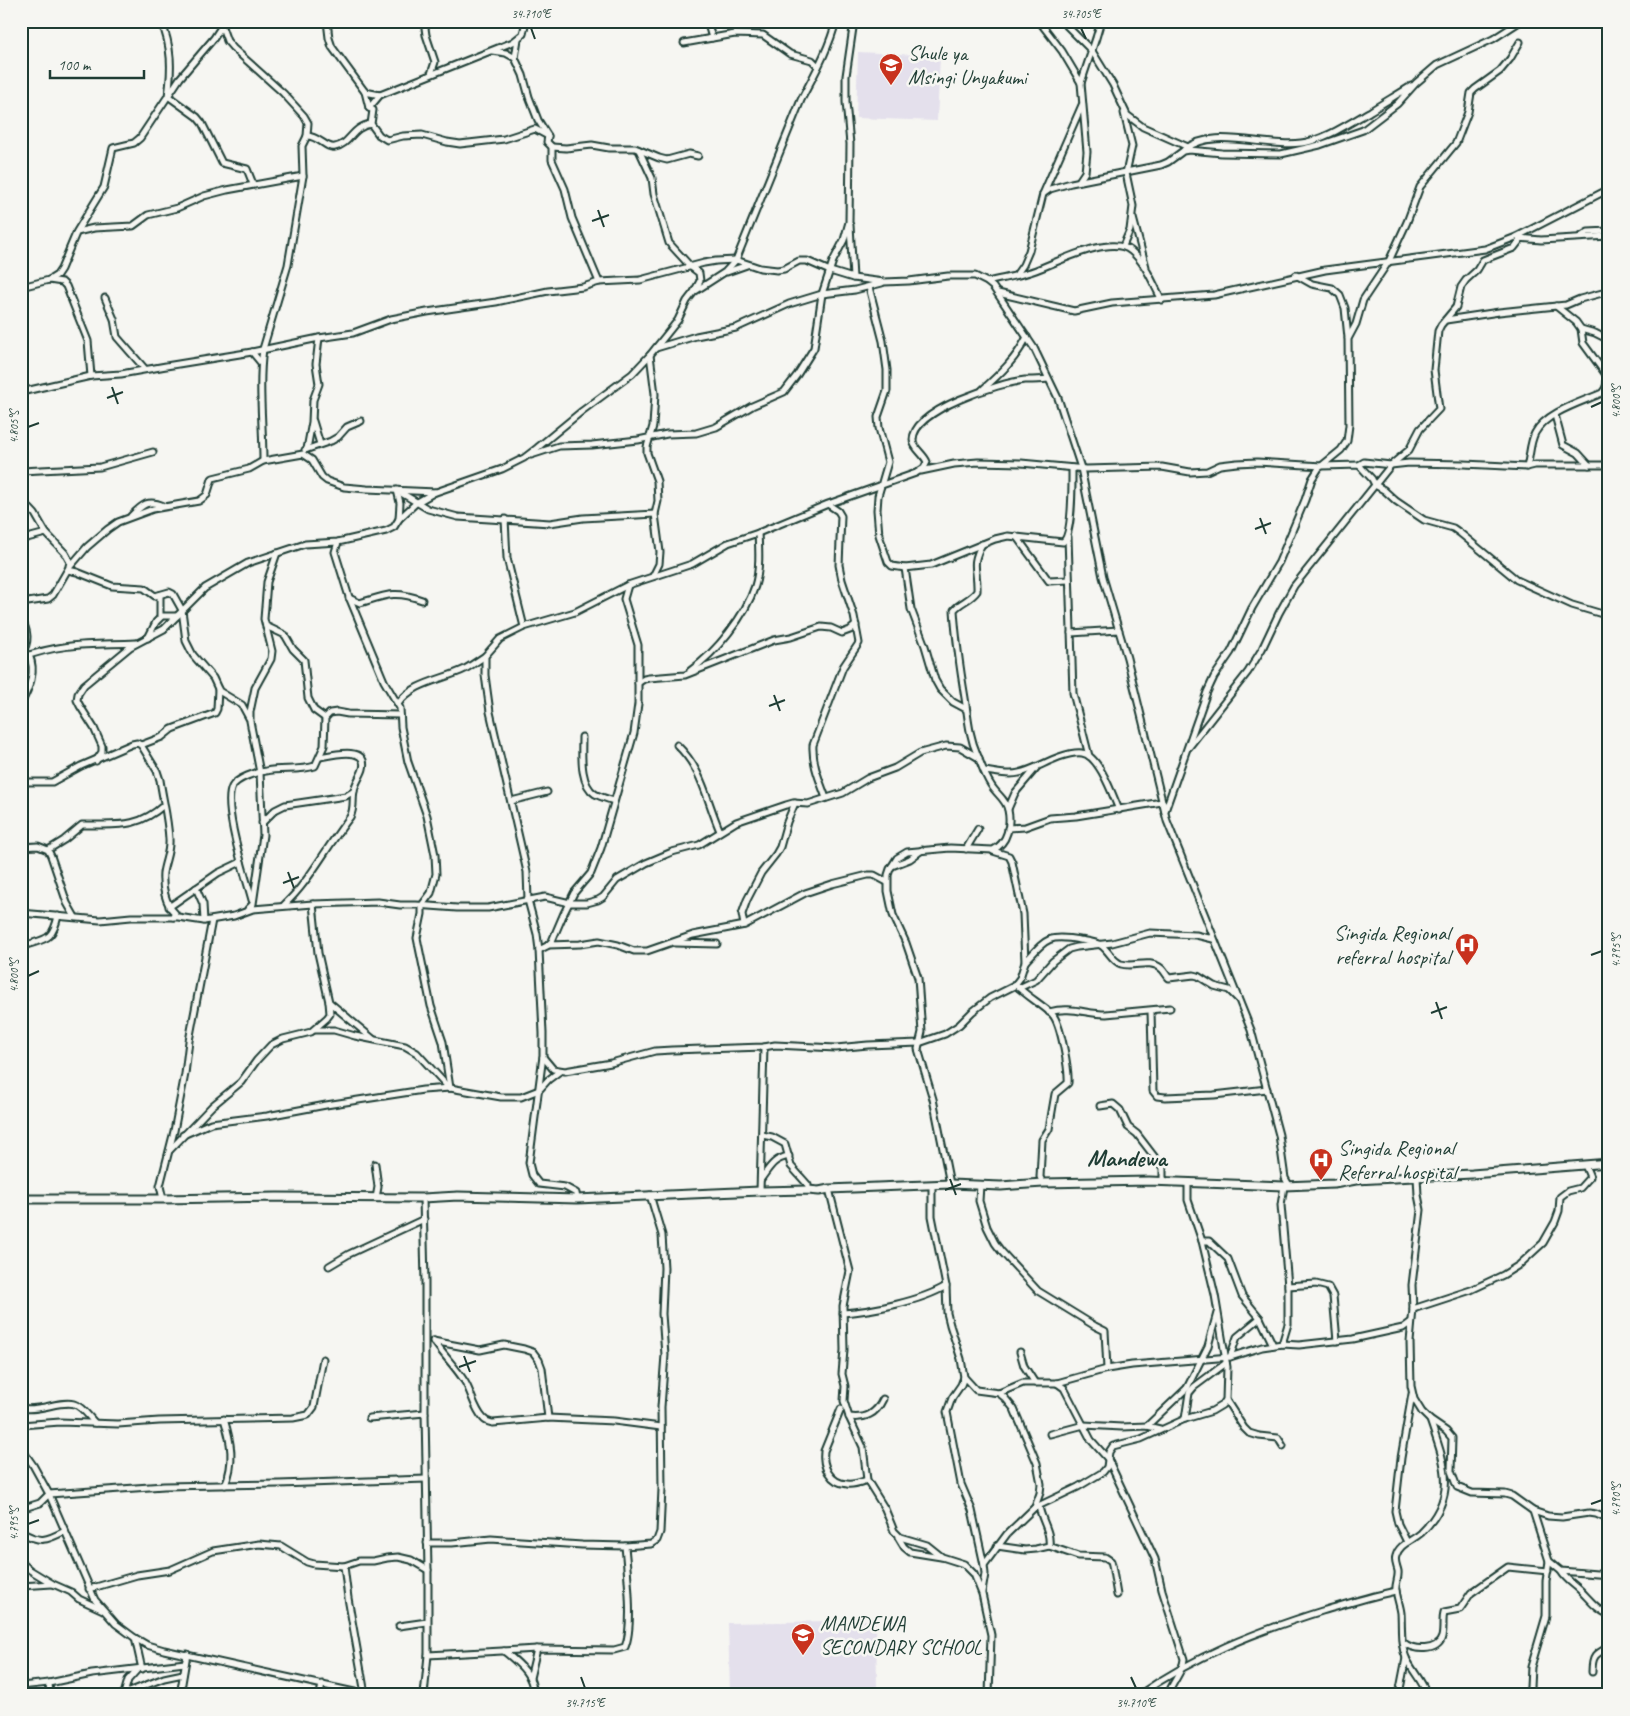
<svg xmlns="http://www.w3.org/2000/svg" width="1630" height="1716" viewBox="0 0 1630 1716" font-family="Caveat,sans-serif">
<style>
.built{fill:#e4e0ec}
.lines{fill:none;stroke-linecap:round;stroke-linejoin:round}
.minor-casing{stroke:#1f3d34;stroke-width:9}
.secondary-casing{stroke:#1f3d34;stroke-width:11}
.minor{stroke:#f6f6f2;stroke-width:5}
.secondary{stroke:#f6f6f2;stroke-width:7}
.ticks{fill:none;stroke:#1f3d34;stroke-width:2}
.labels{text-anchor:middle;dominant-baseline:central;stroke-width:5;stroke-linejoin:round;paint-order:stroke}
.poi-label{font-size:21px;fill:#1f3d34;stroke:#f6f6f2;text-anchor:start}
.quarter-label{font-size:24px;font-weight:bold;fill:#1f3d34;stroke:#f6f6f2}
.neatline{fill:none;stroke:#1f3d34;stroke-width:2}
.ticks-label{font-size:12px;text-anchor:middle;fill:#1f3d34}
</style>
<rect width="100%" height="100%" fill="#f6f6f2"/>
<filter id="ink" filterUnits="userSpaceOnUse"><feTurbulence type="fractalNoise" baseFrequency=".02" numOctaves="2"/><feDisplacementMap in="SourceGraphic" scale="10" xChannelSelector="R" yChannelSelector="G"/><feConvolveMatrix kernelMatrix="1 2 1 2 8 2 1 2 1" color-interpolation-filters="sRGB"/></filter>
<g filter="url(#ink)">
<g class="built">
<path d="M858 52 940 56 937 121 856 118Z"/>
<path d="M876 1620 877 1689 730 1693 728 1623Z"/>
</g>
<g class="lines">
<g class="minor-casing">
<g id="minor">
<path d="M161 21C172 47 172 69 168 96L197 117 202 123 222 163 247 169 253 184"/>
<path d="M327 21 329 38 332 47 365 92 369 108 373 110 371 124 379 135 387 140 403 136 422 135 447 142 460 144 504 139 535 129 548 136"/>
<path d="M424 21 426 35 435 62 431 74"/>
<path d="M707 21 712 38"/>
<path d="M1039 21 1062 51 1081 83 1087 152 1085 172 1079 181"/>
<path d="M1062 21 1092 51 1113 85 1127 115 1143 127 1188 147"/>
<path d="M222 27 227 41 233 48 283 93 304 116 308 123 307 136"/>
<path d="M518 39 515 58 523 75 529 97 538 120 548 136 547 142 552 147V160L565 189 572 218 599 282"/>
<path d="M684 43 735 34 763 35 790 54 812 60 818 66"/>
<path d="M492 51 506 53 515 58"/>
<path d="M1081 83 1096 38 1101 21"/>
<path d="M365 92 380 95"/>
<path d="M369 108 380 95 513 42 523 34 526 21"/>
<path d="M552 147 566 148 592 145 609 148H635L659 158 667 160 689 154 698 156"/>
<path d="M639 150 652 178 654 194 669 243 691 267 699 273 700 281 695 290"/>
<path d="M1184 150C1214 124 1275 152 1311 141 1332 135 1350 123 1369 112 1383 103 1397 95 1411 86"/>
<path d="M1043 194 1050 189 1071 183 1161 165 1168 162 1183 151 1189 150 1222 153 1281 154 1320 145 1363 130 1397 104 1416 83 1437 65 1493 39 1521 21"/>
<path d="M1133 218 1146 267"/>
<path d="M850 225 853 278"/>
<path d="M77 232 94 228 133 226 148 215 177 208 204 196 227 190 303 176"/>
<path d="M1580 237 1588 232 1609 231"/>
<path d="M1519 238 1541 240 1609 236"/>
<path d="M1123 246 1130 230 1133 206 1126 173 1132 146 1124 113"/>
<path d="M727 272 747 265"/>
<path d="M1016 275 1023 265 1029 251 1043 194 1082 105"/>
<path d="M1296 275 1312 284 1332 288 1340 295 1345 308 1348 338"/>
<path d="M49 280 62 282 66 286 88 341 91 376"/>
<path d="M987 282C1003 278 1020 276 1036 270 1058 262 1111 234 1131 251 1146 263 1153 284 1162 300"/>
<path d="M21 287 49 280 57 275 61 269 77 231 104 187 113 148 134 143 140 138 180 78 214 38 225 21"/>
<path d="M869 287 883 341 887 370V391L878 417 879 428 888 462 878 496 877 510 879 535 888 562 892 566 905 568 931 565 995 539 1008 536 1063 542C1073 534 1072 482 1072 468"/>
<path d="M998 293 1074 311 1112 303 1214 295 1325 270 1485 249 1516 237 1609 189"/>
<path d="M105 298 114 319 117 337 145 369"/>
<path d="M1446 320 1499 312 1566 305 1580 299 1606 292"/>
<path d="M1581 329 1595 333 1609 340"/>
<path d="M656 348 696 336 736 328 789 304 822 294 855 290 882 283"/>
<path d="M252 352 261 363"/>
<path d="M650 355 655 394 653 426 647 447V453L657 481 658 501 655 514 660 552 659 564 653 576"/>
<path d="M982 390C1000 374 1016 359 1027 337"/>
<path d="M21 392 91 376 121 374 166 366 252 352 319 338 353 333 391 319 427 312 496 302 548 291 583 287 599 282 640 280 704 263 716 261 736 260 760 268 777 270 784 269 799 261H807L830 271 853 278 884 282 909 281 948 276H975L987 282 993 287 1034 348 1058 398 1081 468 1103 577 1127 658 1167 821 1251 1030 1279 1135 1285 1178 1289 1185"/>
<path d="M1555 415 1563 445 1578 453 1589 465"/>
<path d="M313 421 320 444"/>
<path d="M307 449 312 422 313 400 319 384 316 364 319 338"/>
<path d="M305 450 331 441 338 437 347 427 361 421"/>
<path d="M531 455 559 446 592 445 638 440 667 434 696 433 716 427 752 406 784 392 797 375 814 348 822 294 833 261 844 240 849 222 850 144 846 102V76L854 21"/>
<path d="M263 461C263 424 258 386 263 349L288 265 303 176 302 146 307 136C319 136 326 149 335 147 351 144 351 127 371 124"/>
<path d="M1359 465 1364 462 1391 465 1409 463 1464 464 1527 467 1535 465H1609"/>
<path d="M1527 467C1530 456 1530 442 1535 433 1546 412 1582 402 1602 393 1607 388 1607 383 1607 376L1583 343 1581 329 1576 322 1556 306"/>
<path d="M21 471 100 467 153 452"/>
<path d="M921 471 954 464 978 462 1021 463 1086 469 1162 467 1190 472 1207 471 1220 465 1237 463 1257 462 1322 466 1359 465 1372 479 1375 485 1384 490 1396 501 1424 520 1453 528 1460 533 1517 580 1572 605 1609 616"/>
<path d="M397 490 400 503 399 519"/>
<path d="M398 491 428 509 458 517 550 523 583 518 655 514"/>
<path d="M21 499 35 514 46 533 65 553 70 562 69 566"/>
<path d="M131 516C143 504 148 499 164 506"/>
<path d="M505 519 507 558 524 627"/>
<path d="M1016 536 1049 581 1069 580"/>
<path d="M21 537 27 538 46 533"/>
<path d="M1068 537 1073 693 1089 756"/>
<path d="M338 542 335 552 349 597 384 681 400 708 401 727 408 762 427 816 435 855 436 874 431 893 422 905V914L417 938 431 1006 443 1042 450 1088"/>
<path d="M905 568 911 609 925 646 935 680 940 689 953 702 966 709"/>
<path d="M68 570 77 572 112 586 144 588 155 596 169 592 173 594 182 610 186 641 193 655 213 678 219 691 242 705 249 718"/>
<path d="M349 598 360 603C386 595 395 590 422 600"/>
<path d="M21 603 48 599 53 595 68 569 87 547 108 529 118 522 153 509 199 501 207 495 212 479 213 478 249 469 263 461 303 454 312 460 322 477 327 481 344 487 367 489 436 492 502 469 524 458 537 448 582 411 632 374 650 355 678 320 687 301 694 292 725 272 736 260 801 100C814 75 829 49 836 21"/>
<path d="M160 617V595"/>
<path d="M21 619C28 630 30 643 21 654"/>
<path d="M266 626 285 635 293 649 304 660 308 698 314 710 325 718"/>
<path d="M1071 633 1119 630"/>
<path d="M148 638 156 622 162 616H177"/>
<path d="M21 658C62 642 94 645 136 643"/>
<path d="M690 671C716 652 745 617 755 586 760 570 759 550 758 533"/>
<path d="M638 683 644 679 649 678 685 675 774 640 791 637 821 627 831 628 842 633 850 630 856 625"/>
<path d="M21 704C29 688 37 672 29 655"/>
<path d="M398 704C413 682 443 680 465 669 472 665 479 660 485 656"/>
<path d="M582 737C582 753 579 784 595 794 600 797 608 799 614 801"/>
<path d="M141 745 162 737 172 729 215 713 217 709 218 689"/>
<path d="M677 745C703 770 706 799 720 831"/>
<path d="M1189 747 1248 672 1262 649 1279 613 1294 586 1391 465 1409 450 1420 429 1439 409 1434 370 1438 331 1441 325 1456 307 1461 287 1466 280 1477 270 1483 260 1514 248 1521 239"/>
<path d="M96 761 102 752V746L94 728 80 706 77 700 78 694 84 685 130 647 164 629 205 588 248 563 305 544 338 542 386 531 394 527 399 519 416 503 435 492"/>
<path d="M984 771C995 772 1008 776 1019 773 1033 770 1045 762 1059 757 1065 755 1075 752 1082 753 1099 755 1113 796 1119 810"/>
<path d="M21 782H52L81 766 132 744 137 743 141 745 157 771 160 780C163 800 168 819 169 839 170 852 165 860 163 873 162 886 165 904 175 913L173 917"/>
<path d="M826 798C820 781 812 764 813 745L843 667 859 643 854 616 842 580 839 565 841 516 838 511 829 505"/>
<path d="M511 801 547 792"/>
<path d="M1008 809 1015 793 1037 767"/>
<path d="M1165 811 1207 692 1214 677 1231 652 1252 608 1279 562 1305 500 1312 479 1319 468 1341 450 1347 441 1349 425 1348 339 1356 324 1363 300 1389 261 1407 222 1420 187 1456 143 1468 112 1471 93 1475 89 1500 71 1510 59 1520 42"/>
<path d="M262 823 275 810 285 805 346 796 354 791"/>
<path d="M1008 828 1025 827 1050 818 1076 816 1162 802"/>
<path d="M21 847 38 846 48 850 51 856 67 903 75 917"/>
<path d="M966 849 978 829"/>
<path d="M48 850 64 840 82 825C115 824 136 830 164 805"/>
<path d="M892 866 910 859 922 850"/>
<path d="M196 888 203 904 204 921"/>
<path d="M252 900C246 877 222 807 232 787 237 778 256 772 266 771 282 768 299 771 315 766L324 746 325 718 330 713 337 712 348 714 400 715"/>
<path d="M284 905C310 881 327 846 350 817 355 808 352 800 354 791 355 783 361 776 363 769 369 745 331 755 320 757"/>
<path d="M169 907 218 873 241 862"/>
<path d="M248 909 253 904 263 835 260 773 250 721V712L255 688 271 659 272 651 264 619 267 582 277 553"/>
<path d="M21 913 100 920 131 917H178L204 921 234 916 253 909 313 904 378 902 400 905H416L457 908H488L545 897 570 903H587L598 900 603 897 617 880 646 863 672 852 699 845 736 822 786 805 793 803 808 804 843 793 868 778 895 768 920 753 946 746 960 747 979 758"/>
<path d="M744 925 742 914 747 900 761 873 776 854 780 847 787 822 795 803"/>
<path d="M675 943 717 944"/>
<path d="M548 945 580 944 599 941 618 945 634 951H647L693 935 745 925 805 893 832 884 868 875H874L887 882"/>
<path d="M21 947C44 938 52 943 58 916"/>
<path d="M539 950 547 946 552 941 564 913 574 893 591 873 601 848 634 733 638 704V645L624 599 628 585"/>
<path d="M1025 962C1046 939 1048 934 1080 940 1087 941 1097 942 1102 946 1109 951 1112 961 1121 964 1135 968 1149 958 1162 969 1165 972 1166 975 1169 978L1194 975 1198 976 1214 986 1229 990 1238 999"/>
<path d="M1015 984C1026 996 1040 1003 1052 1014 1061 1023 1069 1071 1068 1083L1055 1094 1049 1129 1042 1140 1040 1177 1043 1183"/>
<path d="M1019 988 1036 980 1053 961 1069 949 1077 947 1112 943 1150 933 1196 935 1213 939"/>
<path d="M329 1002 373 1039"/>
<path d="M1151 1011 1153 1091 1157 1096 1165 1097 1214 1095 1267 1089"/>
<path d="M1049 1012C1071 1006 1086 1014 1106 1014L1170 1008"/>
<path d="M314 1030H334L355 1036 405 1046 417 1053 449 1088"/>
<path d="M543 1057 553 1069 565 1071 611 1063 655 1051 672 1050 764 1047 775 1045 836 1048 868 1045 919 1043 945 1034 959 1025 972 1012 990 998 1014 986 1020 978 1025 962 1023 914 1012 862 1009 856 993 851"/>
<path d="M1100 1106 1113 1104 1120 1110 1128 1127 1137 1134 1163 1168V1178L1166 1182"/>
<path d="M183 1135 211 1123 267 1116 326 1105 423 1090 450 1088 501 1097H521L539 1090 548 1080 560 1071"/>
<path d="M762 1135 772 1137 785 1144 791 1166 808 1185V1190"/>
<path d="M170 1150 212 1106 241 1082 257 1060 271 1045 283 1039 311 1032 327 1018 330 1014 329 1002 318 953 313 904"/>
<path d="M375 1164 378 1187 376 1198"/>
<path d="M1417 1177 1418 1195 1421 1210 1412 1285 1413 1309 1410 1342 1411 1386 1414 1399 1422 1412 1430 1420 1446 1431 1452 1438 1451 1471 1457 1487 1472 1493 1505 1494 1512 1496 1533 1511 1549 1561 1546 1581V1616L1531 1667 1530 1687 1528 1695"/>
<path d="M761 1179C770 1167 773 1159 789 1156"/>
<path d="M950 1184 933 1099 918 1049 922 1032 918 978 906 943 893 915 888 891V875L890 869 897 858 907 852 950 848 993 850C1008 843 1011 824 1008 810 1006 799 997 795 991 785 985 776 981 764 977 754 969 736 968 717 965 698 960 668 956 640 954 610 960 602 971 600 977 591 978 569 970 566 982 544"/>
<path d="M1188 1184V1200L1202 1241H1209L1228 1259 1242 1296 1260 1318 1273 1345"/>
<path d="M932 1185V1216L946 1286 947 1313 950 1325 961 1359 964 1377 976 1390 999 1393 1023 1383H1057L1107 1369 1132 1365 1230 1357 1262 1347 1282 1344 1299 1345 1353 1339 1403 1328 1411 1322"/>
<path d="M980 1185 979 1201 987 1227 995 1243 1001 1251 1038 1291 1095 1326 1105 1331 1107 1369"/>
<path d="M829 1189 850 1271 843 1306 844 1350 842 1374 845 1386 844 1401 849 1417 863 1447 867 1480 885 1509 894 1531 900 1537 927 1545 942 1557 964 1564 974 1574 982 1594 991 1635 989 1695"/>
<path d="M760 1191 764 1047"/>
<path d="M423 1198 425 1282V1413L428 1570V1655L424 1695"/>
<path d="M163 1199 160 1186 174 1131 185 1074 189 1041 212 920"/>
<path d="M577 1199 576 1193 565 1187 539 1184 532 1175 529 1163 543 1056V1033L539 950 537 934 528 900 527 872 490 712 485 675V656L500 639 524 627 575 612 628 585 692 564 728 543 758 533 828 504 916 473 924 468 927 462C924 454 913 448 913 440 913 409 1000 383 1025 380 1032 380 1040 380 1048 379"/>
<path d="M329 1266 349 1254 424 1219"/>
<path d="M1288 1286 1316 1284 1328 1287 1333 1296 1337 1341"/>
<path d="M1413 1309 1471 1290 1503 1275 1519 1265 1543 1243 1555 1222 1559 1211 1560 1197 1568 1191 1580 1188 1590 1177 1585 1165"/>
<path d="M843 1313C872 1311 921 1301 946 1286"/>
<path d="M433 1341 480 1350 504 1345 524 1349 533 1352 539 1360 542 1368 548 1418"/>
<path d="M434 1341C443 1355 456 1367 465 1382 472 1394 474 1408 483 1418 486 1422 489 1422 493 1423L548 1418 614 1421 661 1427"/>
<path d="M1282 1344 1288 1324V1286L1281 1205 1284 1186"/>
<path d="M1020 1352 1024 1366 1035 1383"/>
<path d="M1230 1357 1237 1337 1260 1318"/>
<path d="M964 1377 961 1385 952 1398 947 1412 961 1484 972 1510 984 1565"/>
<path d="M1057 1383 1064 1388 1091 1440 1108 1459 1155 1559 1162 1590 1184 1659C1183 1672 1172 1682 1168 1695"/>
<path d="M1187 1388 1208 1346 1217 1313"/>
<path d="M999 1393 1005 1398 1014 1409 1037 1463 1041 1484 1040 1493 1035 1507"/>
<path d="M1226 1400 1244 1428 1249 1433 1259 1436 1278 1438 1283 1446"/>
<path d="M21 1408C39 1412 60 1400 74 1404 82 1406 90 1418 95 1423"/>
<path d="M841 1409 824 1451C822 1466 830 1483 847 1484 854 1485 861 1482 867 1480"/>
<path d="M849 1417C866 1419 876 1414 883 1399"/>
<path d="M369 1418 425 1413"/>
<path d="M224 1419C231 1441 235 1463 225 1485"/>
<path d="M1185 1419 1189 1393 1194 1387 1226 1363"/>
<path d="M21 1425 60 1422 118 1424 159 1421 293 1418 308 1415 314 1407 323 1359"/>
<path d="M1147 1426 1188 1387"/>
<path d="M1050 1434 1084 1425 1122 1427 1147 1426 1160 1429"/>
<path d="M21 1448 33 1465 49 1494 95 1600 116 1624 135 1638 147 1645 164 1650 368 1695"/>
<path d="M1039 1506C1041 1520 1051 1531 1049 1546"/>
<path d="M21 1509 40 1503 49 1494 164 1486 279 1484 426 1479"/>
<path d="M1533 1511 1548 1516 1562 1517 1589 1513 1596 1514 1609 1520"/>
<path d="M21 1532C40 1543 46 1541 65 1531"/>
<path d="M898 1537 904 1547 910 1552 941 1557"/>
<path d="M1407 1542 1398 1524 1395 1511 1401 1458 1412 1394"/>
<path d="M427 1543H452L491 1539 582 1545 625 1546 651 1544 657 1540 660 1532 662 1489 661 1407 665 1355 662 1314 664 1268 662 1235 650 1195"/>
<path d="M997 1546 1025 1550 1036 1549 1049 1546 1078 1556 1105 1557 1111 1561 1112 1565 1117 1595"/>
<path d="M1549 1561 1561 1571 1609 1575"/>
<path d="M21 1562 30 1570 53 1584 71 1592 79 1599 103 1610"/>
<path d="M344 1566 348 1598 365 1694"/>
<path d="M1561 1571C1566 1580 1574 1584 1581 1591 1590 1600 1596 1609 1609 1615"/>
<path d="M21 1586 52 1584"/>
<path d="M89 1589 137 1575 170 1570 213 1551 259 1544 281 1546 307 1562 314 1564 344 1566 359 1561H373L387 1558 398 1557 411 1560 428 1570"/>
<path d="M982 1592 985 1574 984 1565 1007 1534 1034 1508 1078 1487 1103 1472 1107 1467 1109 1452 1113 1446 1141 1439 1185 1419 1212 1411 1222 1405 1226 1400 1227 1367 1215 1295 1202 1241"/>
<path d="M399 1626 427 1622"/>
<path d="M135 1638 142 1669"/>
<path d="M1403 1642C1413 1651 1438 1652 1442 1637 1444 1629 1442 1620 1444 1612L1460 1609 1471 1593 1508 1567 1548 1571"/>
<path d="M504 1651C517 1662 535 1675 533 1695"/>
<path d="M428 1655 537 1649 614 1650 625 1647C634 1626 627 1570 625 1546"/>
<path d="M1592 1672C1592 1656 1595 1654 1609 1647"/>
<path d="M530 1678 537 1649"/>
<path d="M49 1683 50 1695"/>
<path d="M21 1686 49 1683 92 1674 185 1663"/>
<path d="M124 1694 128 1680 137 1670"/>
<path d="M121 1695 164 1678 183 1674"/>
<path d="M180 1695 187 1654"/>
<path d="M320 1695 322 1684"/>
<path d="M1139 1695C1194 1656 1258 1631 1322 1611 1347 1604 1371 1596 1396 1591"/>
<path d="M1395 1695 1400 1689 1406 1658"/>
<path d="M1427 1695C1423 1681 1412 1671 1406 1658 1400 1644 1402 1628 1401 1613 1400 1605 1397 1598 1396 1590 1395 1584 1399 1578 1398 1571 1397 1566 1394 1561 1396 1556 1399 1544 1412 1541 1421 1533 1459 1496 1445 1464 1430 1420"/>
</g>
</g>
<g class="secondary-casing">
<path id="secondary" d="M21 1199H163L277 1197 423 1198 458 1196 577 1199 760 1191 808 1190 819 1191 829 1189 950 1184 1001 1186 1043 1183 1149 1181 1284 1186 1334 1184 1356 1180 1472 1174 1609 1163"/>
</g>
<use href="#minor" class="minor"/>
<use href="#secondary" class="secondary"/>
</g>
</g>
<path class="ticks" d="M531 28 535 39M1081 28 1086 39M598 210 604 227M592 221 609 215M112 387 118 404M107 398 123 392M1591 407 1602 402M28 427 39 423M1260 518 1266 534M1255 529 1271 523M774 695 780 711M769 706 785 700M288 872 294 888M283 883 299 877M1591 955 1602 951M28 976 39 971M1436 1002 1442 1019M1431 1013 1447 1007M950 1179 956 1195M945 1190 961 1184M464 1356 470 1372M459 1367 476 1361M1591 1504 1602 1500M28 1524 39 1520M581 1677 585 1688M1131 1677 1136 1688"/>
<defs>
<g id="school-pin" transform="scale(1.25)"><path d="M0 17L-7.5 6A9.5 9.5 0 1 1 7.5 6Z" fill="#c8321e" stroke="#f6f6f2"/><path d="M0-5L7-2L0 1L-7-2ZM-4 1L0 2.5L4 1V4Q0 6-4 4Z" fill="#fff"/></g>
<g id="hospital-pin" transform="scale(1.25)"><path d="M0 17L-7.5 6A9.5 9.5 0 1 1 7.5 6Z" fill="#c8321e" stroke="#f6f6f2"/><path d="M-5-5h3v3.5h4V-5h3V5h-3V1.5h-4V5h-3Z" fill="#fff"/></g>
</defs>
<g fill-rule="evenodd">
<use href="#school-pin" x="891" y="65"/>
<use href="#hospital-pin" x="1467" y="945"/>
<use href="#hospital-pin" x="1321" y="1160"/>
<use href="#school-pin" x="803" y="1635"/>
</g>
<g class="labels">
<g class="poi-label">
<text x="908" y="53">Shule ya<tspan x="908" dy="24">Msingi Unyakumi</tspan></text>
<text x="1450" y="933" text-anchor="end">Singida Regional<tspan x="1450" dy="24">referral hospital</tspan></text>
<text x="1338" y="1148">Singida Regional<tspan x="1338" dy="24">Referral hospital</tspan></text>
<text x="820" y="1623">MANDEWA<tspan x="820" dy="24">SECONDARY SCHOOL</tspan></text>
</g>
<g class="quarter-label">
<text x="1127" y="1158">Mandewa</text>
</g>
</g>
<rect width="1630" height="1716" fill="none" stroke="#f6f6f2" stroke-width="55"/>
<path d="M50 70v8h94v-8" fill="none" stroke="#1f3d34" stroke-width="2.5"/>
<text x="58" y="70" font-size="15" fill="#1f3d34" stroke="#f6f6f2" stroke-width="4" paint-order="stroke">100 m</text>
<rect x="28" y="28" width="1574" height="1660" class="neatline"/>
<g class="ticks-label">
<text x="531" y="18">34.710°E</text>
<text x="1081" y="18">34.705°E</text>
<text transform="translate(1616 402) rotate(-90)" y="4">4.800°S</text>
<text transform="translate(14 427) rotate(-90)" y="4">4.805°S</text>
<text transform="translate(1616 951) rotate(-90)" y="4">4.795°S</text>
<text transform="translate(14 976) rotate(-90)" y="4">4.800°S</text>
<text transform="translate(1616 1500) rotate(-90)" y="4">4.790°S</text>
<text transform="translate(14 1524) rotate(-90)" y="4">4.795°S</text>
<text x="585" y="1707">34.715°E</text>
<text x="1136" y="1707">34.710°E</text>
</g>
</svg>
